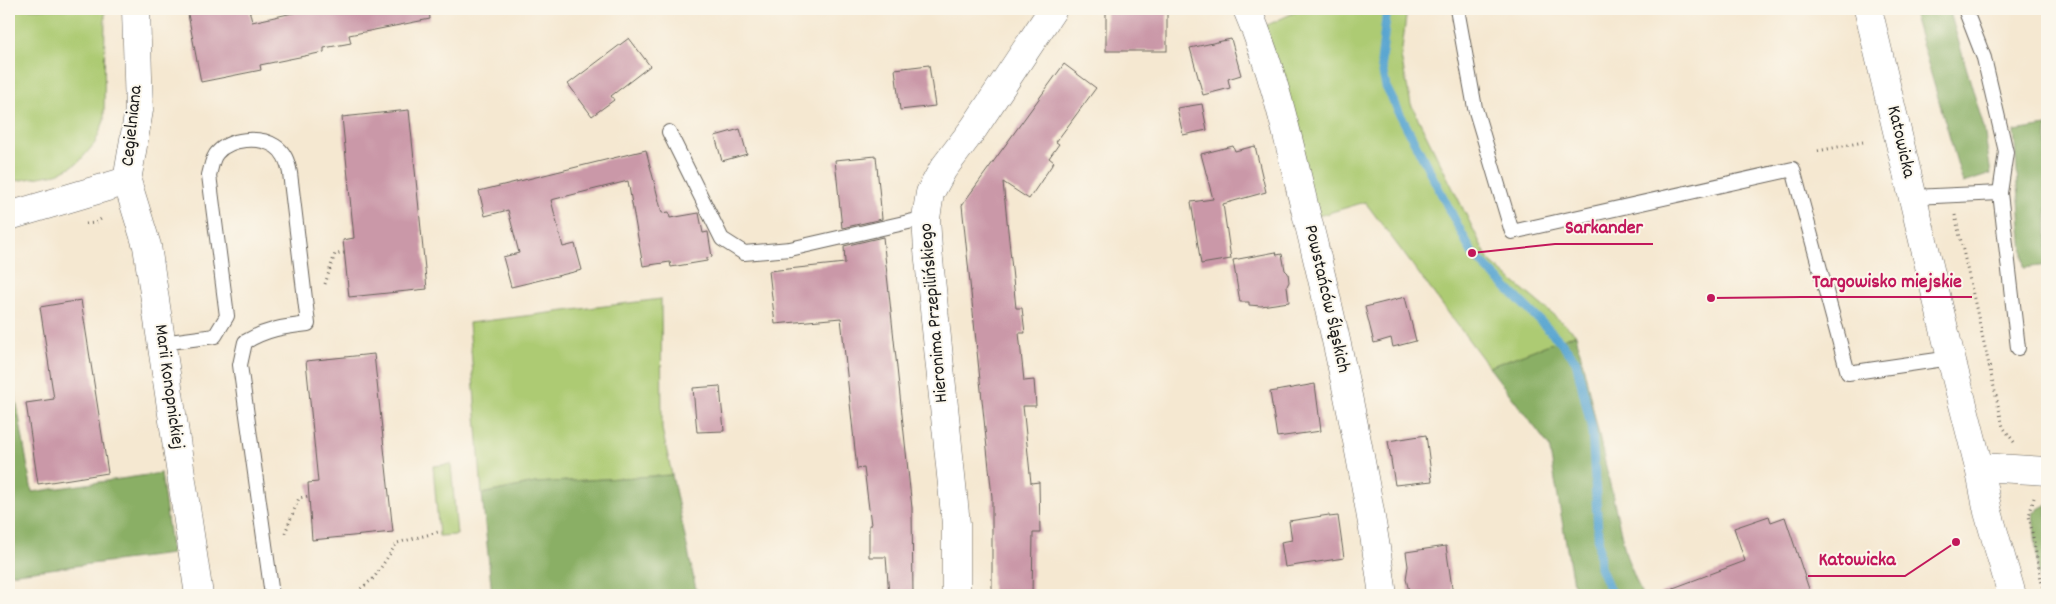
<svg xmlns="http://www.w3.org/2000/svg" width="2056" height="604" viewBox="0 0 2056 604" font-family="Dekko,sans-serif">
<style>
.green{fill:#adcb73;stroke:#647448}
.forest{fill:#8aaf65;stroke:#536640}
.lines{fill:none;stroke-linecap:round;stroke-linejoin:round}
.stream{stroke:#57a4d0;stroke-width:9}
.building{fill:#ca98a8}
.lane-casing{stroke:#68635b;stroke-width:16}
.street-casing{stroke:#68635b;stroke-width:29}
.secondary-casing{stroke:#68635b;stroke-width:29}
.path{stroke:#68635b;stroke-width:3;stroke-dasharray:1 4;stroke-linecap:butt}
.lane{stroke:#fff;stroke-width:14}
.street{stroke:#fff;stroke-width:28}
.secondary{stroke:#fff;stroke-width:28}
.labels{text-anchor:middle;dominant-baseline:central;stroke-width:4;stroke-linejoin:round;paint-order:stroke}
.street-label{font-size:19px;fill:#1c1c1c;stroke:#fbf7ec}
.leader{fill:none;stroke:#c2185b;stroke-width:2}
.callout-dot{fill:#c2185b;stroke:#fbf7ec;stroke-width:2}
.callout-label{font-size:20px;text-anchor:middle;font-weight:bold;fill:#c2185b;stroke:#fbf7ec;stroke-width:4;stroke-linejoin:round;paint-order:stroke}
</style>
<rect width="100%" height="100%" fill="#fbf7ec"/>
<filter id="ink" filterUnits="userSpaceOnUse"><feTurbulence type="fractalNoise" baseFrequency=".02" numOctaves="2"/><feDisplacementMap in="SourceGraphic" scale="10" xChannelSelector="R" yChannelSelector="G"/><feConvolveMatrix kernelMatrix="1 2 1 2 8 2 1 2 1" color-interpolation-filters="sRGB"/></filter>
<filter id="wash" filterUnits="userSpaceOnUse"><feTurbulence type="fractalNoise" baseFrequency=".0096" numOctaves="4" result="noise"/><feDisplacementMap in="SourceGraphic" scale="20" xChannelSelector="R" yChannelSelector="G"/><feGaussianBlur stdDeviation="1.12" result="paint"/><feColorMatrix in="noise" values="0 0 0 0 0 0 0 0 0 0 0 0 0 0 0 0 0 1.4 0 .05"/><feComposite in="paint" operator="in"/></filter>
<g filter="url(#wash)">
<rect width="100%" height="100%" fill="#f5e8d1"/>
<g class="green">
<path d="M9 9H105L104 121 95 143 78 163 57 174 9 182Z"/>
<path d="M1302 9H1407L1401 57 1411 104 1489 261 1576 334 1489 367 1365 202 1315 217 1263 27Z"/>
<path d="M661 299 662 429 672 475 535 483 482 494 469 323Z"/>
<path d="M451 464 457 535 439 536 433 466Z"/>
</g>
<g class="forest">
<path d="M1912 9H1949L1984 128 1991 174 1963 183Z"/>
<path d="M2047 126V265L2024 268 2014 131Z"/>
<path d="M1576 334 1626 555 1642 595H1575L1549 446 1489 367Z"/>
<path d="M9 358 32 492 161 473 172 554 9 574Z"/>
<path d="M672 475 697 594 684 595H492L482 494 535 483Z"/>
<path d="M2047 504V595H2040L2033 512Z"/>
</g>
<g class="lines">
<path class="stream" d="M1387 9 1381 63 1386 87 1472 253 1561 342 1576 361 1592 429 1600 567 1612 595"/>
</g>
<g id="blocks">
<g class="building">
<path d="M187 9H249L252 22 311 9H429L430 19 349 35 351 43 324 48V52L260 65 261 70 201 82Z"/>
<rect x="1106" y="11" width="61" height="40"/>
<path d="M629 38 650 66 611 96 614 100 592 116 568 84Z"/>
<path d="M1231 39 1241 75 1228 79 1230 88 1203 95 1190 48Z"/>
<path d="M1064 64 1096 88 1056 142 1059 144 1049 158 1054 162 1029 199 1003 182 1016 308H1022L1025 333H1019L1024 381 1034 380 1036 406H1023L1031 483 1039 482 1040 533H1033L1032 595H992V497L962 205Z"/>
<path d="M929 65 935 106 900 110 895 69Z"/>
<path d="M1202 104 1207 130 1183 135 1177 108Z"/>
<path d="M409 110 427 289 349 297 343 240 354 238 342 117Z"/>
<path d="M740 129 747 154 722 161 715 136Z"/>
<path d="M1233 146 1235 151 1255 146 1266 192 1223 204 1231 259 1201 264 1191 202 1213 199 1201 154Z"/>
<path d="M646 150 662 213 669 212 670 218 699 213 703 233 708 232 712 257 707 258V261L671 267 670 262 643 266 628 181 551 200 563 247 575 244 582 270 511 287 503 257 519 253 508 210 485 216 479 191Z"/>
<path d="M876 156 882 219 842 228 835 160Z"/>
<path d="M883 237 912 508 913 595H889L886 557H869V525H871L864 468 857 469 841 318 775 324 769 271 845 263 844 246Z"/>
<path d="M1276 252 1277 255 1282 254 1285 270 1288 273 1289 282 1287 286 1289 302 1261 306 1249 305V302H1240L1233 260Z"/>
<path d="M1405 297 1416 341 1393 347 1391 338 1374 343 1365 307Z"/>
<path d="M81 300 108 473 38 484 26 403 54 399 40 307Z"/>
<path d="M374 354 393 532 312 540 308 483 318 482 306 361Z"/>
<path d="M1315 384 1321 431 1277 437 1270 392Z"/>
<path d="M720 386 724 431 697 432 693 388Z"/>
<path d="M1426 435 1432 481 1395 485 1388 441Z"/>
<path d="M1329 515V517L1338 516 1344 558 1285 567 1281 542 1292 540 1289 521Z"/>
<path d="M1769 516 1771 522 1785 517 1811 595H1660V593L1745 561 1734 528Z"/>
<path d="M1446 546 1453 595H1410L1406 579 1408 566 1406 552Z"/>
</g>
</g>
</g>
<g filter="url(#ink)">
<use href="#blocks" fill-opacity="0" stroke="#68635b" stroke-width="1"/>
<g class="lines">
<g class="lane-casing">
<g id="lane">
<path d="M1457 9 1475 108 1512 232 1793 169 1848 373 1951 358"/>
<path d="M1965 9 1984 58 2006 152 2000 193 2018 348"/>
<path d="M669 132 722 239 744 253 790 249 926 218"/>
<path d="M1913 197 2000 193"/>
<path d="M162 343 215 336 227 316 209 175C211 169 212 158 217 153 230 138 259 136 275 146 285 152 288 163 290 173L308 324C283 327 267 329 245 342L240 365 272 595"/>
</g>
</g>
<g class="street-casing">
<g id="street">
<path d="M136 9 139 110 127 181 147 246 199 595"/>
<path d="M1247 9C1274 72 1289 142 1305 209 1337 337 1365 465 1383 595"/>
<path d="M9 216 127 181"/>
<path d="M1979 467 2047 471"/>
</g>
</g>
<g class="secondary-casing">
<g id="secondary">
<path d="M1868 9 1951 358 1979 467 1988 512 2012 595"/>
<path d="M956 595V524L928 250 926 218 930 193 943 169 974 128 1053 9"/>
</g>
</g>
<g class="path">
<path d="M1818 151 1863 142"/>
<path d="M1955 215 2003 427 2014 442"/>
<path d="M86 224 95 223 101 219"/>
<path d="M325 284 335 254 345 253"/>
<path d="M2034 498 2029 516 2044 595"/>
<path d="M285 533 299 498 309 496"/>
<path d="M353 595 374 578 397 543 438 532"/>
</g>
<use href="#lane" class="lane"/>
<use href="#street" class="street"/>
<use href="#secondary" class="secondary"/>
</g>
</g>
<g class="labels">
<g class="street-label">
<text transform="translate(133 126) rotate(-84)">Cegielniana</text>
<text transform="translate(1900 142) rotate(77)">Katowicka</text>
<text transform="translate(1326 299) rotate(77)">Powstańców Śląskich</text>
<text transform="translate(935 313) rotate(-95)">Hieronima Przepilińskiego</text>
<text transform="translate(168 387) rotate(82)">Marii Konopnickiej</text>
</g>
</g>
<path class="leader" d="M1472 253L1555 244H1653M1711 298L1802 297H1972M1956 542L1905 576H1808"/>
<g class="callout-dot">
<circle cx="1472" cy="253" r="5"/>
<circle cx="1711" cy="298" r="5"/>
<circle cx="1956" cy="542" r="5"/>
</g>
<g class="callout-label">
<text x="1604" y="233">Sarkander</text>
<text x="1887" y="287">Targowisko miejskie</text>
<text x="1857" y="565">Katowicka</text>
</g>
<rect width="2056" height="604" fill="none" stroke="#fbf7ec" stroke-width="30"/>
</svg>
